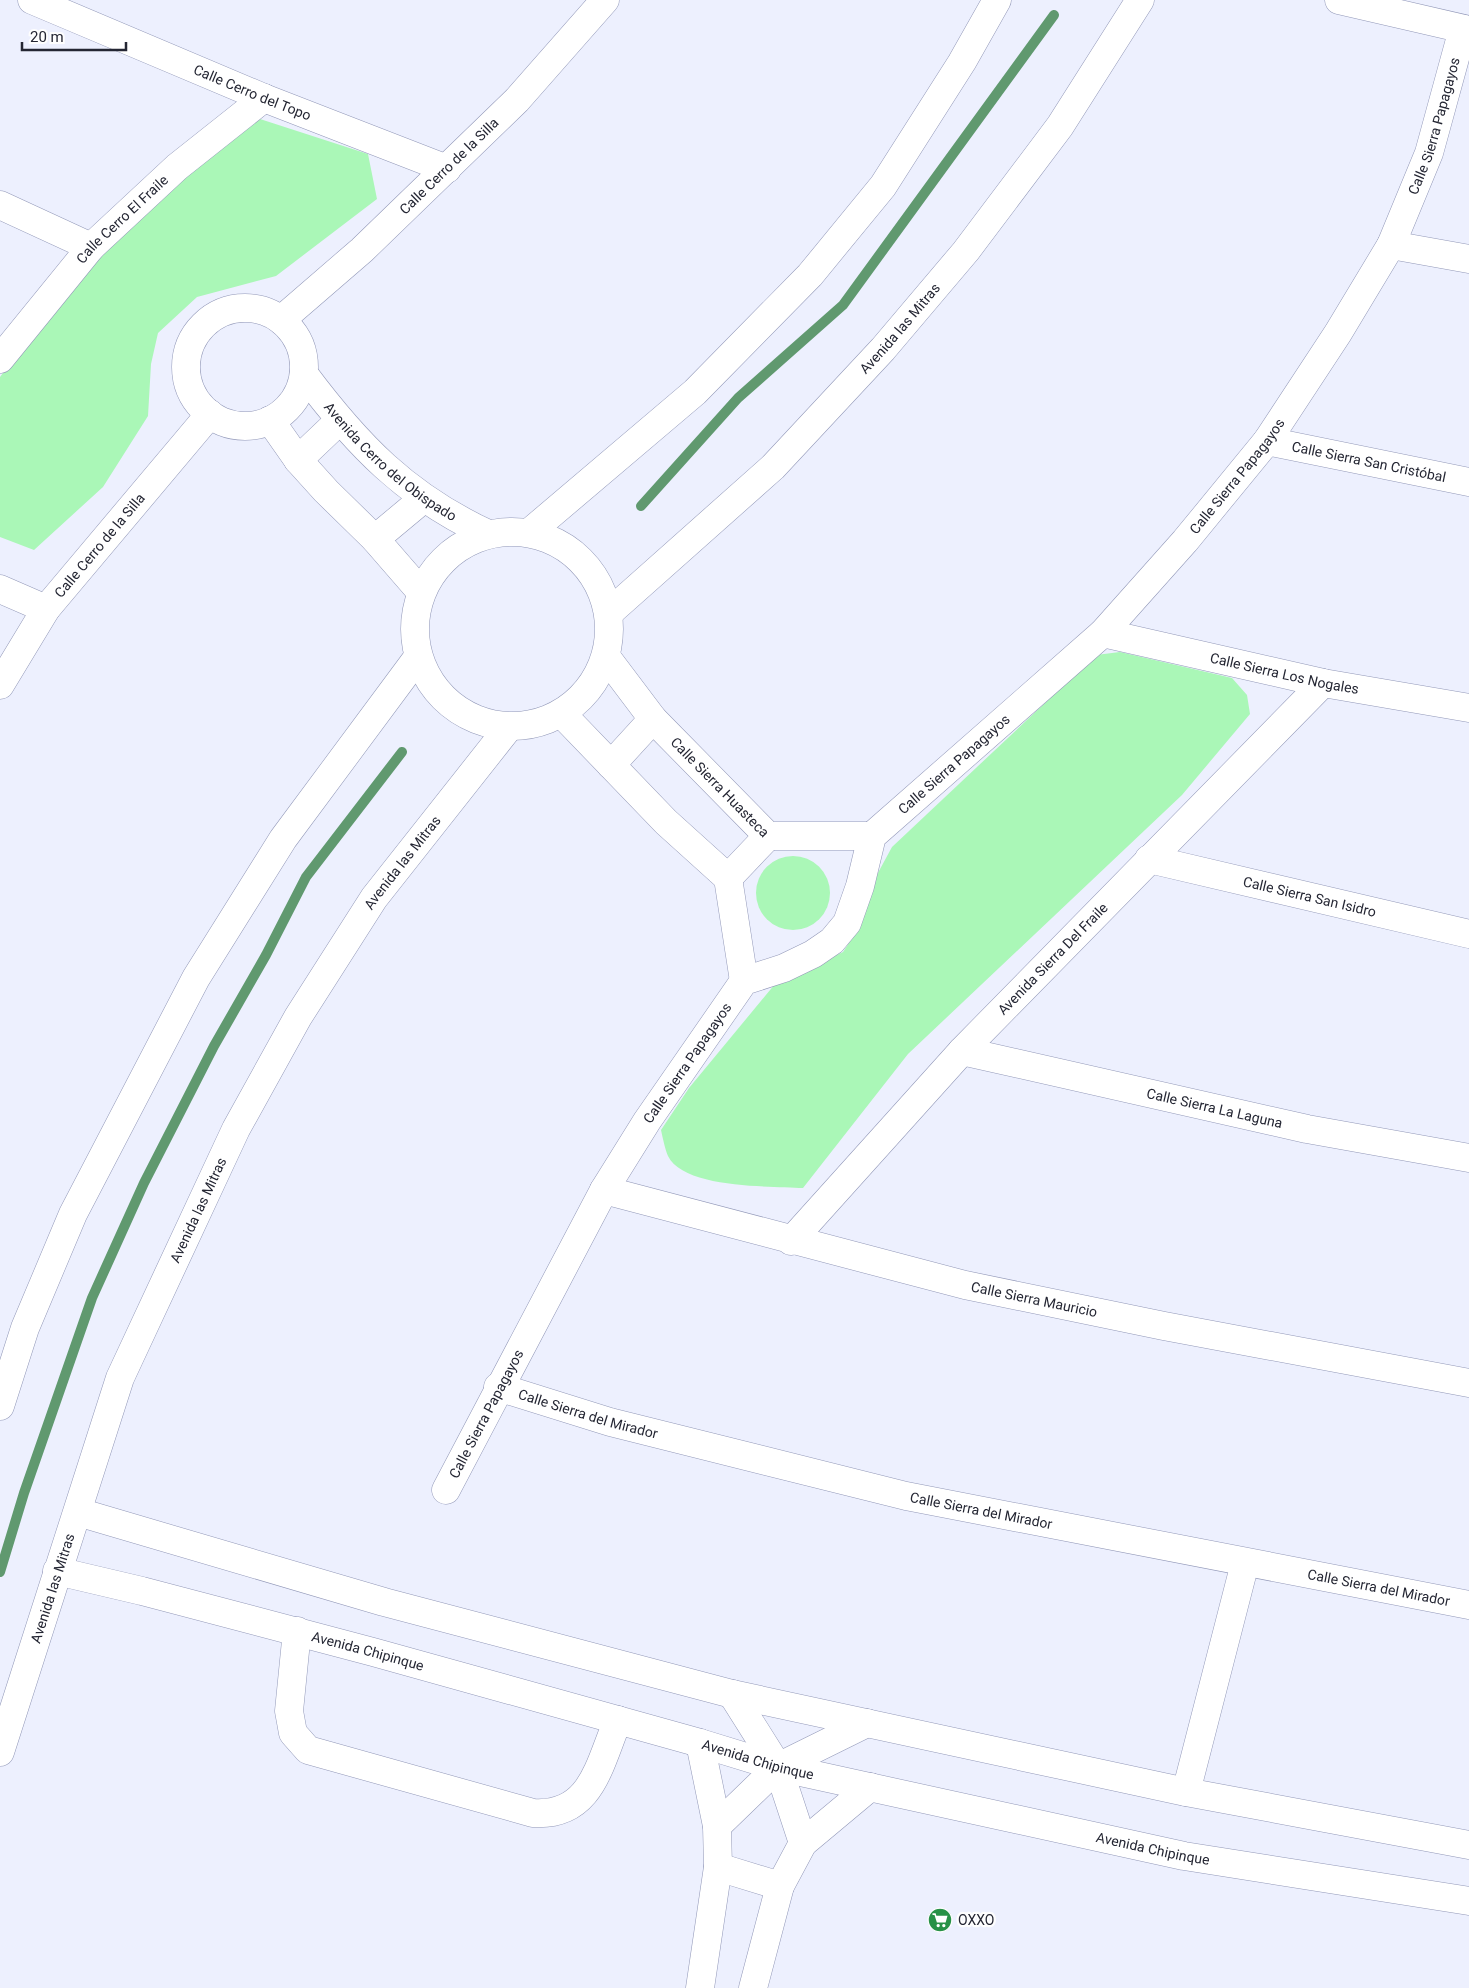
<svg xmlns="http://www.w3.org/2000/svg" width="1469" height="1988" viewBox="0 0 1469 1988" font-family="Roboto,sans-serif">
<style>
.green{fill:#aaf7b7}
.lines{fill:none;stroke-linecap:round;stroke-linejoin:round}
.stream{stroke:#60996f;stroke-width:10}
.minor-casing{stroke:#9298b8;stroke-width:29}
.minor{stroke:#fff;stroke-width:28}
.labels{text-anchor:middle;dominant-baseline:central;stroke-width:4.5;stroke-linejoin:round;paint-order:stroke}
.street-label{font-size:14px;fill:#242633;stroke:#fefefe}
.poi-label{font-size:14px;fill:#242633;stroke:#fefefe;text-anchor:start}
</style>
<rect width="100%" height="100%" fill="#edf0fe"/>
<g class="green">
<path d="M260 119 368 154 377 199 276 276 197 297 158 333 151 364 148 416 103 487 34 550 0 537V377L62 294 171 187Z"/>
<path d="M1120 652 1232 678 1247 695 1250 714 1182 795 908 1054 803 1188C771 1186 684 1189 668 1156 665 1149 663 1139 661 1130L689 1088 775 984 843 952 860 926 873 882 892 847 1096 655Z"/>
<circle cx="793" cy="893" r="37"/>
</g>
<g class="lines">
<g class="stream">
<path d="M641 506 738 398 843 305 1054 15"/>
<path d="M0 1572 24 1493 92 1298 144 1183 214 1046 266 955 306 877 402 752"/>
</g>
<g class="minor-casing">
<g id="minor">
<path id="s1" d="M32 0 264 98 447 169"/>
<path d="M1339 0 1469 30"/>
<path d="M0 205 91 247"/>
<path d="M1391 245 1469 259"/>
<circle cx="245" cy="367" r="59"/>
<path id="s2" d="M281 320 362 250 517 100 605 0"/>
<path id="s3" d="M0 359 91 247 177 167 264 98"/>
<path id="s4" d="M304 374C357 445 406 496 488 534"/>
<path d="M270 420 298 460 326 491 375 539 421 592"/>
<path id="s5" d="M1267 441 1469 482"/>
<path d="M298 460 339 421"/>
<circle cx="512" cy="629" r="97"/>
<path d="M530 532 695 392 810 275 883 186 962 62 997 0"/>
<path d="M375 539 423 499"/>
<path d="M0 589 46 609"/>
<path id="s6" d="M610 612 773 467 883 349 966 251 1060 126 1140 0"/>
<path id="s7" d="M1103 633 1323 683 1469 708"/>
<path id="s8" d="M607 658 653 719 768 836H872"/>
<path id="s9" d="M0 685 46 609 210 414"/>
<path d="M562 714 666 822 728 878 744 981"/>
<path d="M611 765 653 719"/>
<path id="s10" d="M1149 859 1469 934"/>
<path d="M728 878 768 836"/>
<path id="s11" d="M962 1051 1307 1129 1469 1158"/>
<path id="s12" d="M604 1190 965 1285 1164 1326 1469 1383"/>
<path id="s13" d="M791 1241 962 1051 1323 683"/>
<path id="s14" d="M498 1387 610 1422 906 1496 1469 1605"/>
<path d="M0 1406 25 1328 73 1214 196 978 283 839 418 657"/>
<path id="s15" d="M446 1490 604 1190 647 1121 744 981 784 968 813 954 832 941 847 923 860 886 872 836 1103 633 1185 541 1267 441 1338 333 1391 245 1429 153 1463 29"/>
<path d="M78 1512 384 1602 732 1694 1186 1792 1469 1845"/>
<path id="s16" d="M57 1571 142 1591 373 1652 700 1743 778 1767 1184 1856 1469 1901"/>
<path d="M297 1631 289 1711 293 1733 308 1750 533 1813C592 1817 599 1764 618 1720"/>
<path d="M732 1694 778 1767 803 1843"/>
<path id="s17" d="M0 1752 120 1378 236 1129 298 1017 374 898 509 727"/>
<path d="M1186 1792 1245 1563"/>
<path d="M717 1826 778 1767 867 1723"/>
<path d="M718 1867 780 1886"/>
<path d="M700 1988 718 1867 717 1826 700 1743"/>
<path d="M753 1988 780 1886 803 1843 870 1787"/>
</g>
</g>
<use href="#minor" class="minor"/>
</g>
<defs>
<g id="supermarket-disc" transform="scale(1.25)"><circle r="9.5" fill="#289147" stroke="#fefefe"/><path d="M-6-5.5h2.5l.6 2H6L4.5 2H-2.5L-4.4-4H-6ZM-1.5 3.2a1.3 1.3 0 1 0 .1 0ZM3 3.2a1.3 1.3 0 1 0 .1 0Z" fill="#fff"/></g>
</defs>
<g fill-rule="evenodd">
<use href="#supermarket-disc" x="940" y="1920"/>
</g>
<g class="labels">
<g class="street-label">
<text stroke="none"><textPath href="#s1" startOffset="239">Calle Cerro del Topo</textPath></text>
<text stroke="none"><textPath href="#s15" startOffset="1721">Calle Sierra Papagayos</textPath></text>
<text stroke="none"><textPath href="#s2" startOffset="228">Calle Cerro de la Silla</textPath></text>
<text stroke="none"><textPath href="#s3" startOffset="186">Calle Cerro El Fraile</textPath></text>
<text stroke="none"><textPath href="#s6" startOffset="406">Avenida las Mitras</textPath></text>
<text stroke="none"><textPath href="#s4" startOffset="124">Avenida Cerro del Obispado</textPath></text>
<text stroke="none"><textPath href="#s5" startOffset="104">Calle Sierra San Cristóbal</textPath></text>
<text stroke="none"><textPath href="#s15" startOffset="1316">Calle Sierra Papagayos</textPath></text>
<text stroke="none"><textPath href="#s9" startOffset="172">Calle Cerro de la Silla</textPath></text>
<text stroke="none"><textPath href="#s7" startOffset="186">Calle Sierra Los Nogales</textPath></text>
<text stroke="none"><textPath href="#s15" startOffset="911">Calle Sierra Papagayos</textPath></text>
<text stroke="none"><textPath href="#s8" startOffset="172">Calle Sierra Huasteca</textPath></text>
<text stroke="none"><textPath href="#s17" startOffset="982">Avenida las Mitras</textPath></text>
<text stroke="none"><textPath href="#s10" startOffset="165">Calle Sierra San Isidro</textPath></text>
<text stroke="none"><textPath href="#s13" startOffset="385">Avenida Sierra Del Fraile</textPath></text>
<text stroke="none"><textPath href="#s15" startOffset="491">Calle Sierra Papagayos</textPath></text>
<text stroke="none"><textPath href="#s11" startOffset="259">Calle Sierra La Laguna</textPath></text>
<text stroke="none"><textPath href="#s17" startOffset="578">Avenida las Mitras</textPath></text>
<text stroke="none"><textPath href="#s12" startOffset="444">Calle Sierra Mauricio</textPath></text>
<text stroke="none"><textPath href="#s15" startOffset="86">Calle Sierra Papagayos</textPath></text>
<text stroke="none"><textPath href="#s14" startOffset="94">Calle Sierra del Mirador</textPath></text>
<text stroke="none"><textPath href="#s14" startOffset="499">Calle Sierra del Mirador</textPath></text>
<text stroke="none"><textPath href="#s17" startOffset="172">Avenida las Mitras</textPath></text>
<text stroke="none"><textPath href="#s14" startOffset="904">Calle Sierra del Mirador</textPath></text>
<text stroke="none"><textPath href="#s16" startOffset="321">Avenida Chipinque</textPath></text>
<text stroke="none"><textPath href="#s16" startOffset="726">Avenida Chipinque</textPath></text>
<text stroke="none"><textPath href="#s16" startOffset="1131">Avenida Chipinque</textPath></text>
</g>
<g class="poi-label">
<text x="958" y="1920">OXXO</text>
</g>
</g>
<path d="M22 42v8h104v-8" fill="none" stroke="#242633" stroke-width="2.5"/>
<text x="30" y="42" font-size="15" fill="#242633" stroke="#fefefe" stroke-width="4" paint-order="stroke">20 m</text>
</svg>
